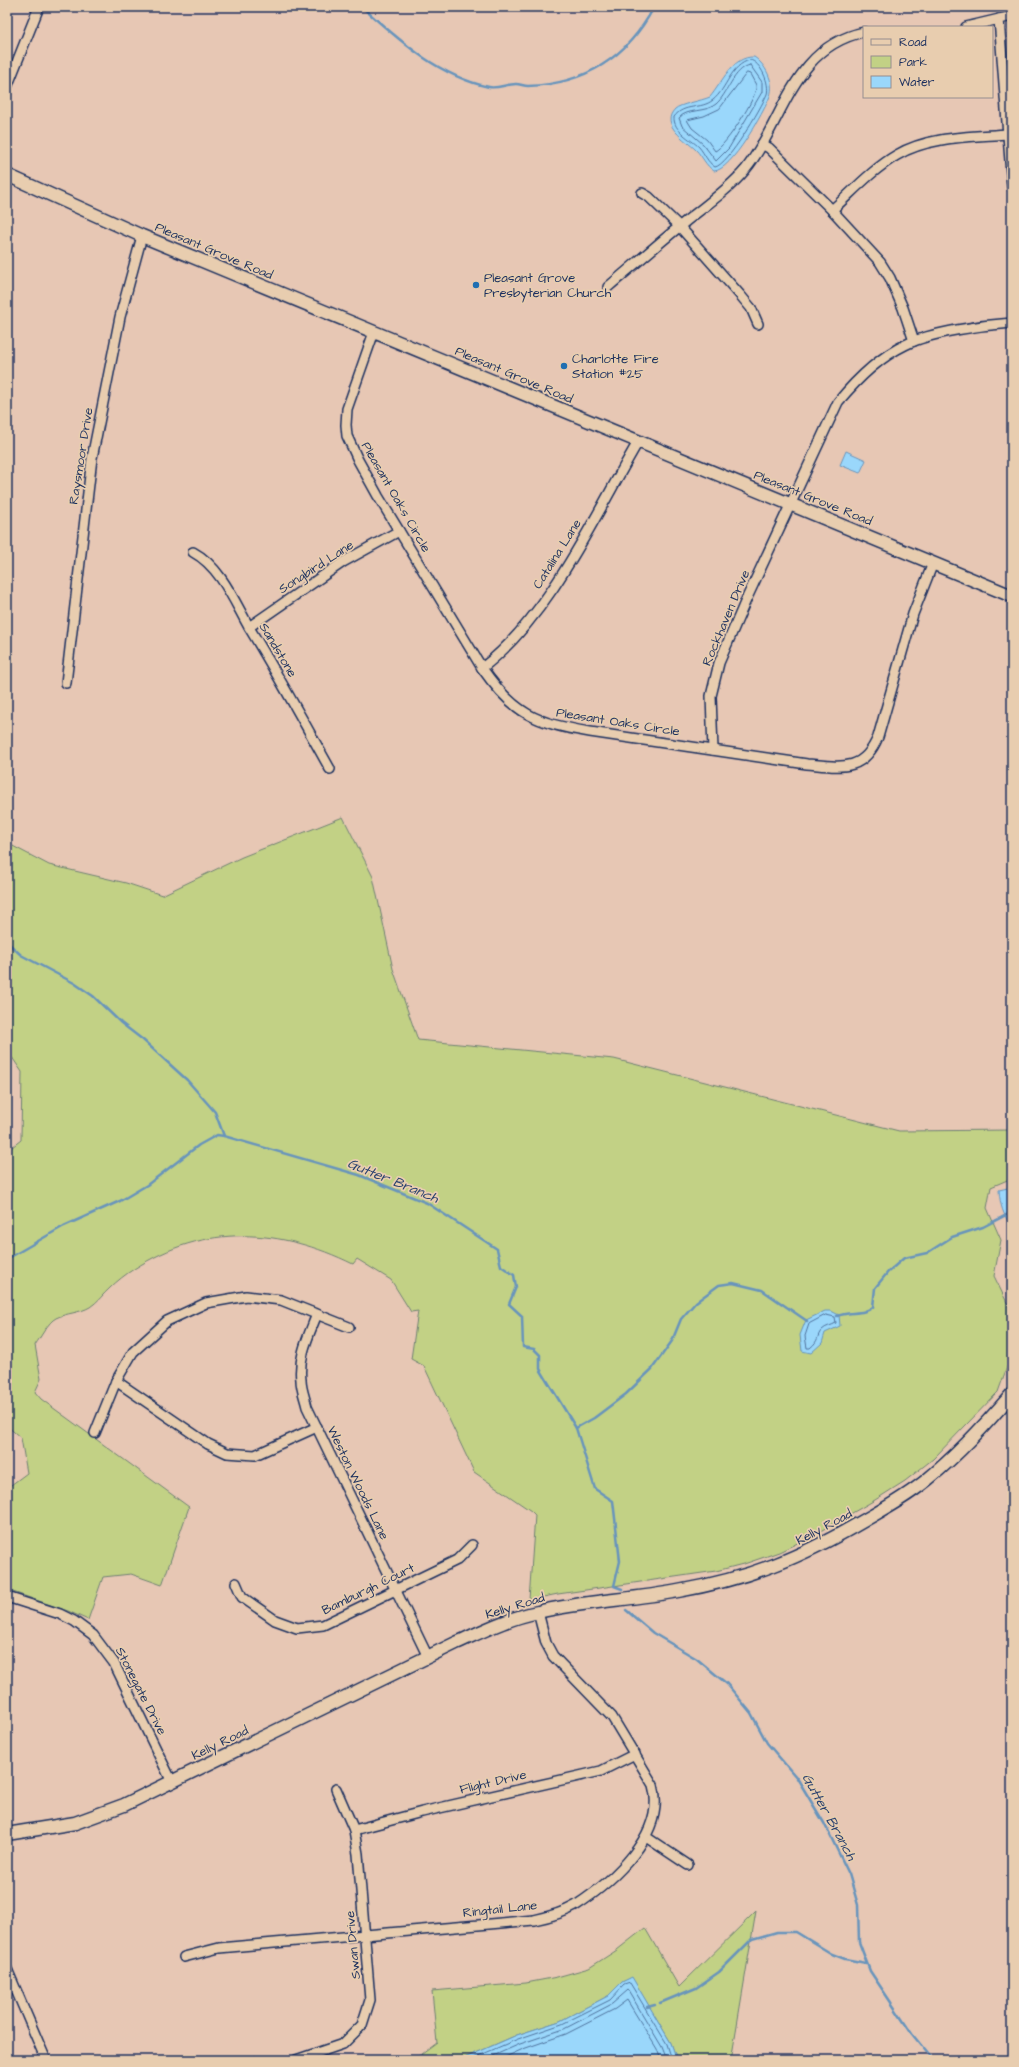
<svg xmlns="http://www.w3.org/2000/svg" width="1019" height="2067" viewBox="0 0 1019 2067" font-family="'Architects Daughter',sans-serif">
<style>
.green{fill:#c2d185;stroke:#6e8072}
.water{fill:#9ad7fb;stroke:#6794bc}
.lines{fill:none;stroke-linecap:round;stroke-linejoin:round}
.shore{stroke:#4e729d;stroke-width:1}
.stream{stroke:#6794bc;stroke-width:2.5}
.street-casing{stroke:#1b2f5e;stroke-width:12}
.secondary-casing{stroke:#1b2f5e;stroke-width:15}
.street{stroke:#e8cdaf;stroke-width:9}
.secondary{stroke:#e8cdaf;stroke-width:12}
.poi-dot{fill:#1f6fb2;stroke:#e8cdaf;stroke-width:1.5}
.labels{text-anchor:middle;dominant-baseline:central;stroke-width:3.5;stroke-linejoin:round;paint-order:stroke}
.street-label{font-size:13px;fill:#1b2f5e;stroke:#e8cdaf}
.poi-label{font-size:13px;fill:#1b2f5e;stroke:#e8cdaf;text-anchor:start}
.water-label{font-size:14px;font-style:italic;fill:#28406e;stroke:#e8cdaf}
</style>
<rect width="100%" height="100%" fill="#e7c7b4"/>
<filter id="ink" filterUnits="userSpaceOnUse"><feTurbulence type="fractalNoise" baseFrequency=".025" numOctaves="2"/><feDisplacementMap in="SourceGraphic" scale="8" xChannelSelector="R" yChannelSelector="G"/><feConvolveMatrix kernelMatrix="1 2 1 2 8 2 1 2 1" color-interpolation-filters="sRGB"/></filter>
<g filter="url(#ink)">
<g class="green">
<path d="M343 817 373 877 393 969 418 1040 614 1059 899 1131 1012 1130V1178L991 1187 987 1208 1001 1240 994 1276 1012 1313 1011 1356 998 1392 933 1459 905 1481 875 1500 808 1538 779 1552 747 1563 716 1571 558 1594 529 1600 535 1515 531 1511 474 1472 424 1366 411 1359 418 1311 411 1312 391 1280 357 1259 353 1264C280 1228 205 1223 134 1269 126 1274 117 1281 110 1288 103 1294 98 1302 90 1307 80 1313 66 1313 56 1318 48 1322 41 1337 35 1345L41 1379 35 1392 41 1399 189 1507 162 1585 131 1574 103 1577 88 1620 68 1611 7 1590V1488L27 1473 21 1438 7 1426V1151L21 1140 22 1072 7 1050V843L49 865 126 883 162 895 242 857Z"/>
<path d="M756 1911 732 2055 726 2060H677L671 2043 632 1978 622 1982 608 1996 560 2021 517 2035 460 2060H414L437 2043 432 1991 526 1983 557 1977 589 1968 617 1950 645 1928 679 1987Z"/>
</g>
<g class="water">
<path d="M754 57C765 64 775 82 770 96 764 112 731 171 714 171 705 165 703 157 696 150 686 140 659 125 675 109 680 104 701 101 710 97 722 83 732 56 754 57Z"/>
<path d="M846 451 866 460 860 473 840 465Z"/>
<path d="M1012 1187V1227C1003 1215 1000 1205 999 1190Z"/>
<path d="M825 1311H831L839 1315 840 1326 825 1333 822 1343 811 1353 802 1351 800 1335 806 1320Z"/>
<path d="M632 1977 671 2043 677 2060H460L517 2035 560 2021 608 1996 622 1982Z"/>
</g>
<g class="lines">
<g class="shore">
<path d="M750 60C761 62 770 84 767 94 761 108 728 165 715 167 707 162 705 154 699 147 691 139 673 131 674 117 684 103 701 110 713 100 727 89 730 65 750 60Z"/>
<path d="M750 65 762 82V92L729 148 716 161 703 144 682 126 679 118C687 108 706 113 716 104 728 94 733 69 750 65Z"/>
<path d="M747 73 750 74 756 85C759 95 725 147 715 151L707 140 692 128 687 120 704 116 719 109Z"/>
<path d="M826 1315 835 1317 836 1323C831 1326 826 1326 822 1330 816 1336 820 1340 810 1348H807L805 1336 809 1324Z"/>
<path d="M469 2060 518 2039 562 2024 610 2000 624 1985 630 1983 667 2044 672 2060"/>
<path d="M484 2060 520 2044 564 2029 612 2004 628 1990 662 2047 667 2060"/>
<path d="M499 2060 523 2049 566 2034 615 2009 627 2000 657 2049 661 2060"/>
</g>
<g class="stream">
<path d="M362 7C399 40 438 76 489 87 497 89 507 84 516 84 520 84 524 86 528 86 585 84 627 58 654 7"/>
<path d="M7 942 21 955 74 983 93 996 121 1023 143 1040 187 1080 215 1112 224 1136"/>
<path d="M7 1259 64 1226 120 1201 147 1185 199 1145 217 1135 224 1136 359 1175 427 1203 497 1249 501 1266 514 1275 516 1287 509 1304 522 1316 523 1347 534 1349 540 1355V1369L576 1428 595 1489 613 1501 620 1561 614 1586 622 1589"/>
<path d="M837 1316C849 1311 864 1315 873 1307L875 1288 888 1272 904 1258 927 1253 952 1237 983 1227 1012 1212"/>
<path d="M576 1428 594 1418 626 1394 652 1369 672 1341 681 1319 696 1302 719 1285 733 1283 762 1290 807 1321"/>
<path d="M626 1610 653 1633 697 1659 727 1684 751 1713 767 1743 797 1778 824 1823 849 1874 858 1905 859 1942 870 1971 912 2034 933 2060"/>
<path d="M660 2003 696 1988 719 1972 752 1939 777 1932H796L832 1954 845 1959 866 1963"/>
<path d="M647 2007 655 2005"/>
</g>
<g class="street-casing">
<g id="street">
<path d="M999 19 1012 187"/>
<path d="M966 27 1012 16"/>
<path d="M7 87 39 7"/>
<path d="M762 144 769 148 832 210 880 262 890 278 903 308 914 341"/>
<path d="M642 193 649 197 680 227 741 296 751 308 758 324"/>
<path d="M832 210C853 191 873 169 897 155 929 136 972 137 1008 134"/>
<path d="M608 287C634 265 659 243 685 222 705 206 728 190 745 170 784 122 792 47 864 32"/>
<path d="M374 332 347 409 346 425 347 436 358 460 378 496 482 668C514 714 535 723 590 732L807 764C840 767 863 773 878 737L913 614 933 563"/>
<path d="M193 552C221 567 235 603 250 629 278 675 304 722 330 769"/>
<path d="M249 627 343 562 399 531"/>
<path d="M482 668C550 616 595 515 638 442"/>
<path d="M66 683 92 458 120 317 142 236"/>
<path d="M713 750 711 696 719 663 746 600 838 402C857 379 878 358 905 345 931 332 982 325 1012 323"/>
<path d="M317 1314C309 1335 298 1356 301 1380 301 1389 305 1398 307 1407L428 1657"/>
<path d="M116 1381 208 1444 227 1453 255 1455 317 1427"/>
<path d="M95 1433 116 1381 133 1352 167 1321 206 1303 246 1296 281 1300 349 1327"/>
<path d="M236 1583 242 1597 275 1620 297 1628 323 1625 457 1560 472 1545"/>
<path d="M7 1597 60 1614 74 1621 93 1635 114 1663 172 1782"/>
<path d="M354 1830 422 1812 601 1771 635 1754"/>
<path d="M646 1837 688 1865"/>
<path d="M184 1957 219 1948 534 1920C548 1917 563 1913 575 1906 612 1882 667 1834 653 1785L612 1717 553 1656 546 1643 538 1612"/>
<path d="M7 1969 46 2060"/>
<path d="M296 2060 343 2044 362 2025 370 2000 358 1854 354 1830 336 1789"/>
</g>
</g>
<g class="secondary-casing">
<g id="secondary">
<path d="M7 175 142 236 1012 596"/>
<path d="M7 1834 75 1823 124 1805 456 1643C483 1631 509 1618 538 1612 584 1601 631 1600 678 1591 751 1578 800 1558 865 1520 886 1508 909 1495 928 1479 959 1454 986 1424 1012 1394"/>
</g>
</g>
<use href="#street" class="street"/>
<use href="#secondary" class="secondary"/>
</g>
</g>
<g class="poi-dot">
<circle cx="476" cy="285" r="4"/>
<circle cx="564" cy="366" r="4"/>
</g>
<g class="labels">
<g class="street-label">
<text transform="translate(214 251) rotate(23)">Pleasant Grove Road</text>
<text transform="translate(514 375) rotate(23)">Pleasant Grove Road</text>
<text transform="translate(81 456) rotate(-81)">Raysmoor Drive</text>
<text transform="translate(396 497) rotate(60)">Pleasant Oaks Circle</text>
<text transform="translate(813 498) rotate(22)">Pleasant Grove Road</text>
<text transform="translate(557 554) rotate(-58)">Catalina Lane</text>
<text transform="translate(316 567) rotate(-33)">Songbird Lane</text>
<text transform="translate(726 618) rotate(-67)">Rockhaven Drive</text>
<text transform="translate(278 650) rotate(59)">Sandstone</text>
<text transform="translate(618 722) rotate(9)">Pleasant Oaks Circle</text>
<text transform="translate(358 1483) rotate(64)">Weston Woods Lane</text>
<text transform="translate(824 1527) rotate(-28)">Kelly Road</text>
<text transform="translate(368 1589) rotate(-26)">Bamburgh Court</text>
<text transform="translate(515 1606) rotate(-17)">Kelly Road</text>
<text transform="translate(141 1691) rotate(63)">Stonegate Drive</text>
<text transform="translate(220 1743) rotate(-26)">Kelly Road</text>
<text transform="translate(493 1782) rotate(-13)">Flight Drive</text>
<text transform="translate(500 1909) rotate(-6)">Ringtail Lane</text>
<text transform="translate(353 1945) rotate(-95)">Swan Drive</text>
</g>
<g class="poi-label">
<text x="484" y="278">Pleasant Grove<tspan x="484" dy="15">Presbyterian Church</tspan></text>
<text x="572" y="359">Charlotte Fire<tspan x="572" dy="15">Station #25</tspan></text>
</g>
<g class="water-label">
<text transform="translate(393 1181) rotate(22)">Gutter Branch</text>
<text transform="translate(829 1817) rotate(61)">Gutter Branch</text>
</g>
</g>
<rect width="1019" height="2067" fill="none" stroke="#e8cdaf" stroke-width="24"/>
<rect x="12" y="12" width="995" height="2043" fill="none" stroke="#1b2f5e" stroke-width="1.5" filter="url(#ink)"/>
<rect x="863" y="26" width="130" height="72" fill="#e8cdaf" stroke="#968e8f"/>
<rect x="871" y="39" width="20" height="6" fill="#e8cdaf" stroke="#968e8f"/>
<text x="899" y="46" font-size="12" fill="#1b2f5e">Road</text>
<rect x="871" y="56" width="20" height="12" fill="#c2d185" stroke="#968e8f"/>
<text x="899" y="66" font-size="12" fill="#1b2f5e">Park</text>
<rect x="871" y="76" width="20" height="12" fill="#9ad7fb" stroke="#968e8f"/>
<text x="899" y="86" font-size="12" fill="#1b2f5e">Water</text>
</svg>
